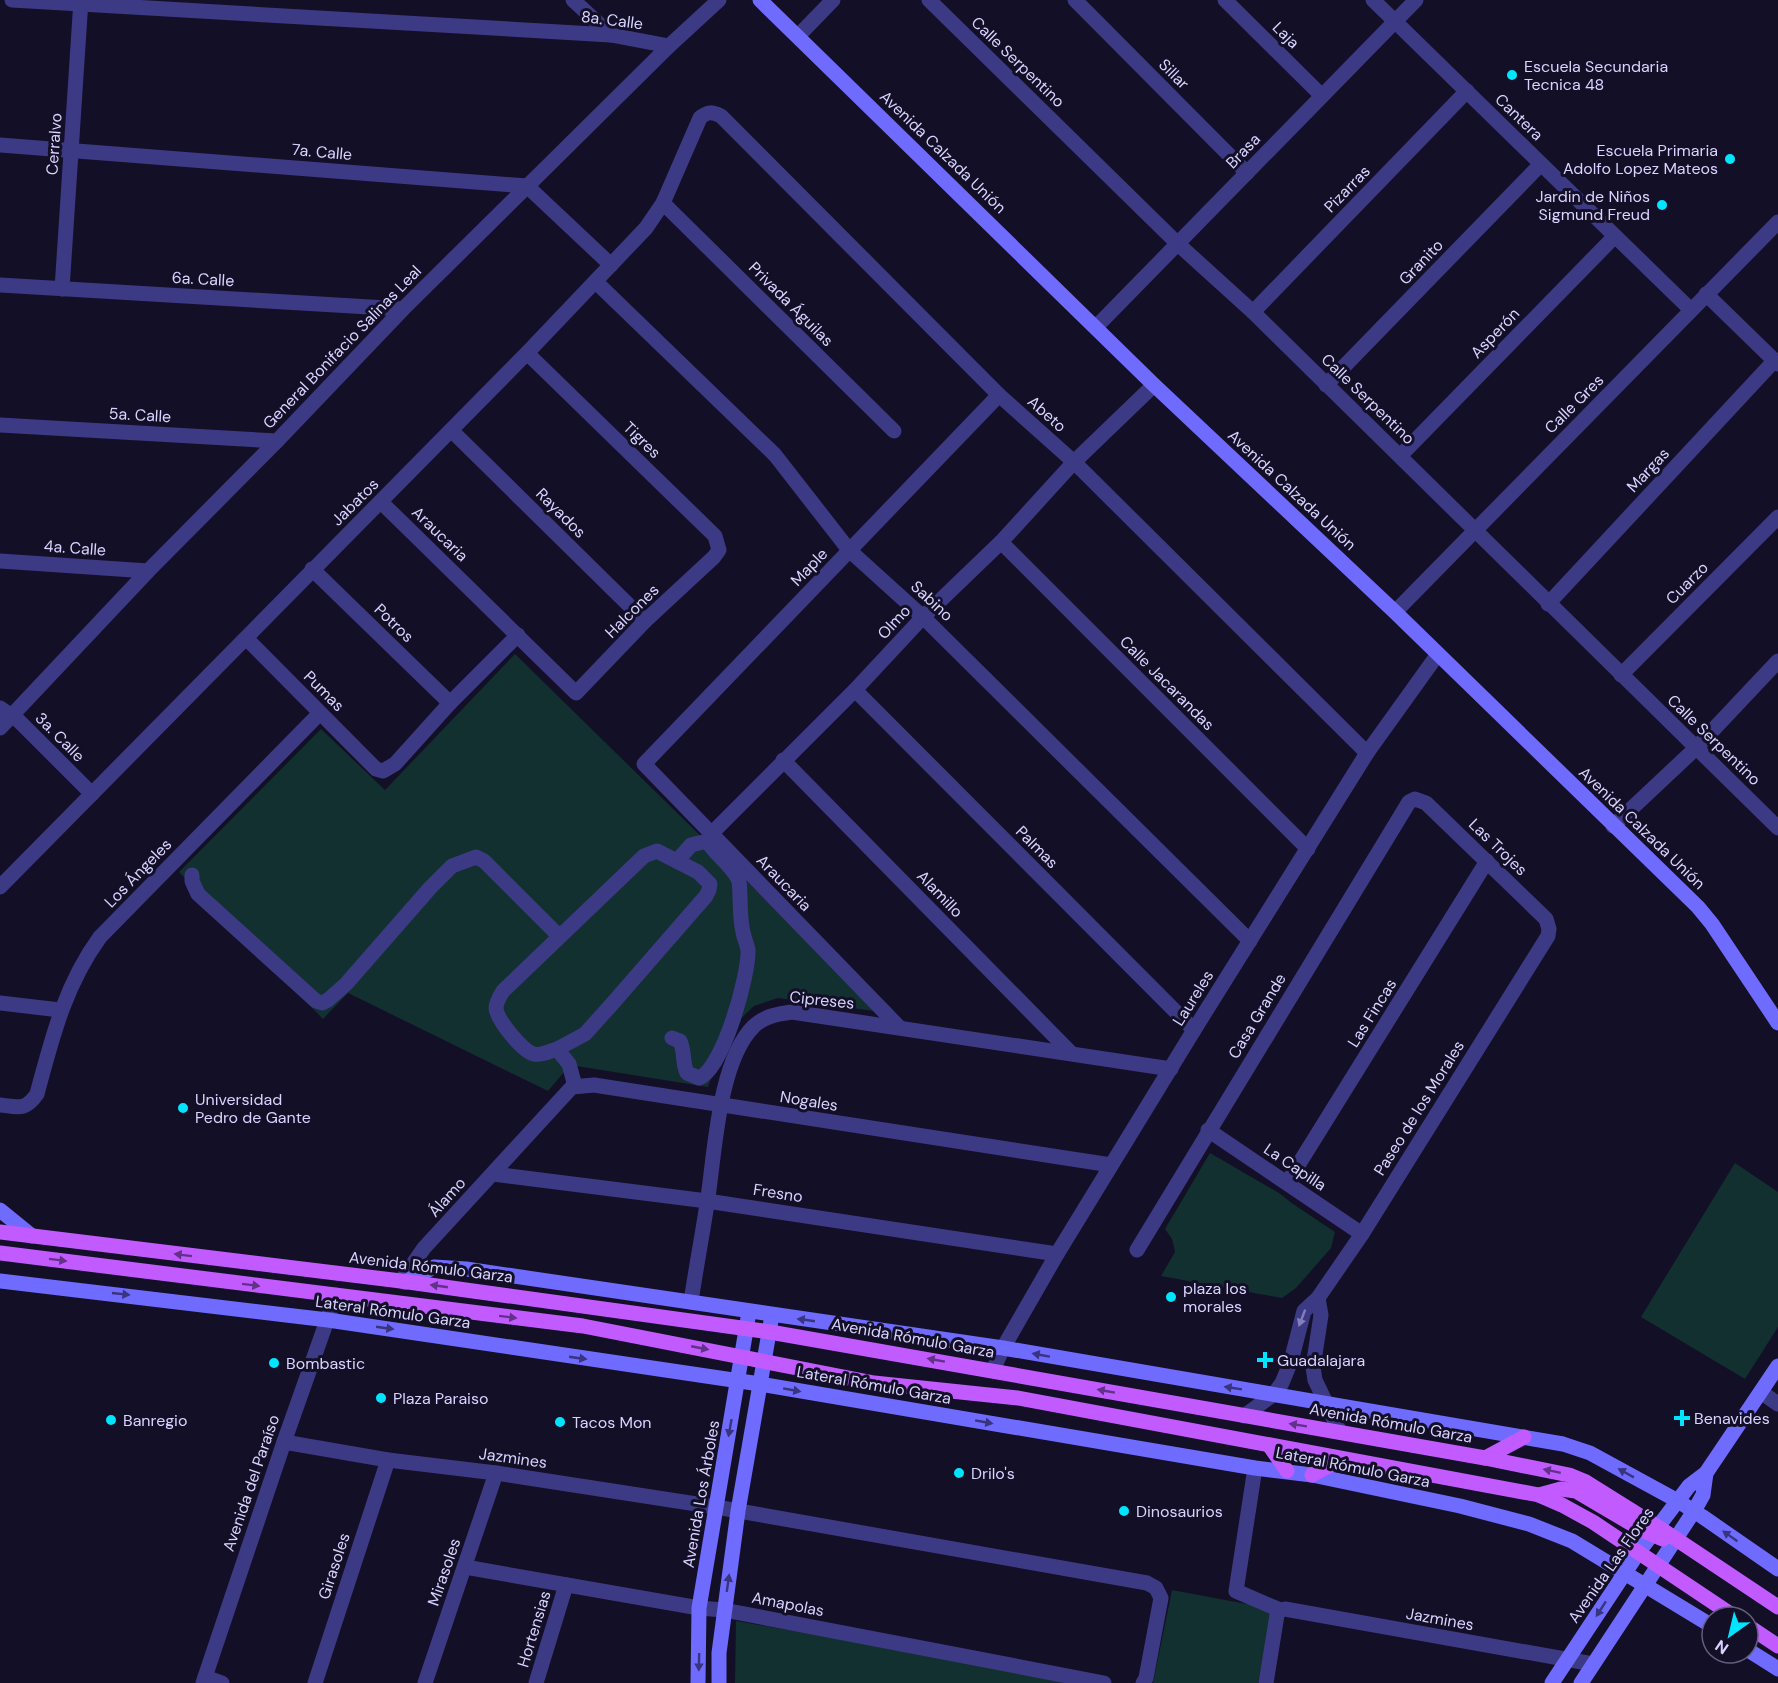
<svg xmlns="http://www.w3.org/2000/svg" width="1778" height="1683" viewBox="0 0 1778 1683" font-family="'DM Sans',sans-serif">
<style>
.green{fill:#12302f}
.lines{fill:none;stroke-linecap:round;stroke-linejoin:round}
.street{stroke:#3d3a85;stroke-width:15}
.secondary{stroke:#6f6bff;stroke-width:15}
.primary{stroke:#c25bff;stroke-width:15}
.oneway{fill:#623188}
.oneway2{fill:#38347d}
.oneway3{fill:#837fbc}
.poi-dot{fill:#00e5ff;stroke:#130f26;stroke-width:2}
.labels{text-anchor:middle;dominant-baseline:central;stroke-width:6;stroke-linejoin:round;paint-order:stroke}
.street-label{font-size:16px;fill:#d9d4ff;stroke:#130f26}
.poi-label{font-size:16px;fill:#d9d4ff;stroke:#130f26;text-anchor:start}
</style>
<rect width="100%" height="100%" fill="#130f26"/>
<g class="green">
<path d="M515 654 870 1002 874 1011 778 998 754 1006 727 1032 708 1087 570 1065 548 1091 348 993 323 1019 179 872 321 729 385 790Z"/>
<path d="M1210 1153 1279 1193 1293 1204 1335 1232 1331 1248 1296 1288 1282 1298 1161 1276 1175 1252 1172 1239 1165 1229Z"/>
<path d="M1735 1163 1778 1192V1327L1745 1379 1641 1317Z"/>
<path d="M1172 1590 1273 1609 1258 1683H1153Z"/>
<path d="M736 1621 1065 1678 1063 1683H735Z"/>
</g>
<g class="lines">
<g class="street">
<path d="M12 0 611 35 669 46"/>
<path d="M573 0 611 35"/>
<path d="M929 0 1178 244 1253 312 1778 828"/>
<path d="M1075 0 1247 173"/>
<path d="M1225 0 1322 96"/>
<path d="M1373 0 1691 310"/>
<path d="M798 36 833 0"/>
<path d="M0 145 527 186 611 265"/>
<path d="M663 203 894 431"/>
<path d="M596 282 775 455 849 550 923 617 1250 941"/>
<path d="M0 285 403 309"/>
<path d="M62 289 81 0"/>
<path d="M1706 294 1778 364"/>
<path d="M1253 312 1467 91"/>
<path d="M1096 327 1416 0"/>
<path d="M1326 385 1541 164"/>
<path d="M0 425 277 441"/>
<path d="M451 430 645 621"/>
<path d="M1400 456 1615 236"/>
<path d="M381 502 576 693 645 621 714 557 719 550 715 536 527 353"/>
<path d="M1001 542 1308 849"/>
<path d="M0 561 148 571"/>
<path d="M312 569 450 703"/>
<path d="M1548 604 1775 360"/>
<path d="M1395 612 1778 222"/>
<path d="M247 639 376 769 383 771 395 764 450 703 518 635"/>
<path d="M1621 675 1778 517"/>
<path d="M855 690 1194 1030"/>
<path d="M0 708 19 721 92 794"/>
<path d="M0 728 148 571 277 441 403 309 669 46 719 0"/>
<path d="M783 760 1071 1053"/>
<path d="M1613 826 1696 748 1778 661"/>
<path d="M677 861 691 845 707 841"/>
<path d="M192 875V881L198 894 316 1001 322 1003 328 1000 346 984 430 888 452 866 476 857 484 861 559 936"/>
<path d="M0 887 527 353 646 228 663 203 700 118C708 111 712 112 721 116L999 395 1074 462 1367 753"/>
<path d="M0 1003 60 1010"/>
<path d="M899 1027 644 764 999 395"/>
<path d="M672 1038 680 1041C685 1051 682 1063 687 1073L699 1078C723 1069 749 975 748 950 747 944 744 938 743 932 739 916 741 897 739 881 733 866 716 856 707 841L711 834 855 690 923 617 1001 542 1074 462 1154 385"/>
<path d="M557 1049C550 1051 542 1056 534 1054 523 1052 497 1020 496 1008 496 1002 500 996 503 991L644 856 657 851 698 872 710 884 709 890 706 896 612 1004 585 1034 557 1049 569 1064 575 1086"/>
<path d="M0 1105C19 1107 25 1111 37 1094 52 1038 65 985 100 937L320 713"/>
<path d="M1208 1130 1362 1234"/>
<path d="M493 1174 707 1201 1057 1254"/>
<path d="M1287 1183 1487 861"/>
<path d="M1137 1250 1409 802 1415 799 1426 803 1546 919 1549 929 1548 936 1362 1234 1318 1298 1304 1311 1291 1361 1282 1383 1274 1394 1244 1416"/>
<path d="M401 1281 424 1248 572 1087 594 1085 1111 1165"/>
<path d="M1318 1298 1321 1315 1313 1367 1315 1380 1340 1432"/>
<path d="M691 1302C696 1267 703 1232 708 1197 715 1150 719 1060 754 1026 765 1016 777 1014 792 1012L1171 1069"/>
<path d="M993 1370 1003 1348 1057 1254 1194 1030 1367 753 1438 654"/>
<path d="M1761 1392 1778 1404"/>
<path d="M284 1442 388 1460 496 1473 716 1507 1147 1583 1156 1588 1161 1598 1146 1678 1143 1683"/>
<path d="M1255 1468 1236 1591 1280 1610 1285 1609 1593 1664"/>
<path d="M465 1567 699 1608 724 1610 1104 1683"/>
<path d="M205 1677 222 1683"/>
<path d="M203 1683 284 1442 336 1295"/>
<path d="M315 1683 388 1460"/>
<path d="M425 1683 496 1473"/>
<path d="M536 1683 566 1585"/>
<path d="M1266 1683 1277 1615 1280 1610"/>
</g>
<g class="secondary">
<path d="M760 0 1154 385 1395 612 1698 907 1712 924 1778 1023"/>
<path d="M0 1210 32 1236"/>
<path d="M0 1281 328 1320 760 1384 1255 1468 1312 1475 1460 1506 1529 1524 1572 1541 1712 1626"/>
<path d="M405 1282 434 1267 466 1269 1003 1348 1563 1444 1590 1453 1678 1501 1703 1517 1778 1569"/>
<path d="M1748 1650 1778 1669"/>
<path d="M698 1683 699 1608 748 1318"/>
<path d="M719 1683V1653L738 1511 771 1321"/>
<path d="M1552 1683 1638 1553 1689 1486 1706 1473 1778 1366"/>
<path d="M1581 1683 1694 1511 1703 1495 1706 1473"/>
</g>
<g class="primary">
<path d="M0 1232 401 1281 770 1332 1485 1458 1569 1475 1586 1482 1658 1527 1778 1607"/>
<path d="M0 1253 583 1326 874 1383 1018 1398 1539 1495 1562 1505 1593 1522 1735 1617"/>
<path d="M1269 1445 1287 1471"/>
<path d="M1485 1458 1524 1437"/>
<path d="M1312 1475 1340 1460"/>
<path d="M1539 1495 1561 1489 1576 1491 1642 1530 1663 1539"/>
<path d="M1748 1626 1778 1646"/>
</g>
</g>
<defs><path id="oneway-solid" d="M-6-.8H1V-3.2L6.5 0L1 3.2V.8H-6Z" transform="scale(1.5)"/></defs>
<g class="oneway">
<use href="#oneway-solid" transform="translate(183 1255) rotate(-173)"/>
<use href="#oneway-solid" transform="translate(58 1260) rotate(7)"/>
<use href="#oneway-solid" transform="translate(251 1285) rotate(7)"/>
<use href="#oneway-solid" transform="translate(439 1286) rotate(-172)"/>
<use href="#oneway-solid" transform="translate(508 1317) rotate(7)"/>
<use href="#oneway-solid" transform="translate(700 1348) rotate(11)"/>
<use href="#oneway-solid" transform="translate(936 1360) rotate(-170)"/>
<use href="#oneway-solid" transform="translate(1106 1391) rotate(-170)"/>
<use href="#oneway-solid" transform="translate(1298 1425) rotate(-171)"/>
<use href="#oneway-solid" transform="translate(1552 1471) rotate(-168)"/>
</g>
<g class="oneway2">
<use href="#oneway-solid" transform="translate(121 1294) rotate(6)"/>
<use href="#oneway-solid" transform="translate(806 1320) rotate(-172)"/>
<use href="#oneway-solid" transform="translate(385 1328) rotate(8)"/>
<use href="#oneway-solid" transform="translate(1041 1355) rotate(-170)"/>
<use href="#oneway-solid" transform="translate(578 1358) rotate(8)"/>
<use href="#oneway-solid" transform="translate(1233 1388) rotate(-171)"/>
<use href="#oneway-solid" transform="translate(792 1390) rotate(10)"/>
<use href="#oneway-solid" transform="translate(984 1422) rotate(10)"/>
<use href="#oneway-solid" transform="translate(730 1428) rotate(100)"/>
<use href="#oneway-solid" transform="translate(1626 1473) rotate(-151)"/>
<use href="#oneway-solid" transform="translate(1730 1536) rotate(-145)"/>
<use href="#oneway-solid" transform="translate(728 1583) rotate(-82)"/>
<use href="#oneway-solid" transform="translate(1601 1609) rotate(123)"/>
<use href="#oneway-solid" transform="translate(699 1662) rotate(91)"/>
</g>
<use class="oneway3" href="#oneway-solid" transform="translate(1302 1318) rotate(111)"/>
<g class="poi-dot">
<circle cx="1512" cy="75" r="6"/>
<circle cx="1730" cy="159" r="6"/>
<circle cx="1662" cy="205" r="6"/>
<circle cx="183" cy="1108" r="6"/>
<circle cx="1171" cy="1297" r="6"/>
<path d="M1262 1351h6v6h6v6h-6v6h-6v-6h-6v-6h6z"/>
<circle cx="274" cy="1363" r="6"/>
<circle cx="381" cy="1398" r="6"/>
<path d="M1679 1409h6v6h6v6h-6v6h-6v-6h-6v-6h6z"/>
<circle cx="111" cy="1420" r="6"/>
<circle cx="560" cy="1422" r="6"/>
<circle cx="959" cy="1473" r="6"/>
<circle cx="1124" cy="1511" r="6"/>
</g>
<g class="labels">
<g class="street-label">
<text transform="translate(612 20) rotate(7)">8a. Calle</text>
<text transform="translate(1286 35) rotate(45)">Laja</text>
<text transform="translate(1018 62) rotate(44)">Calle Serpentino</text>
<text transform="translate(1174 74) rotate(45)">Sillar</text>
<text transform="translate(1519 117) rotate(44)">Cantera</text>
<text transform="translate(54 144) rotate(-86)">Cerralvo</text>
<text transform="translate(1243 151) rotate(-46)">Brasa</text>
<text transform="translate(322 152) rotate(5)">7a. Calle</text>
<text transform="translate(943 152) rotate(44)">Avenida Calzada Unión</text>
<text transform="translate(1347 189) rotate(-46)">Pizarras</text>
<text transform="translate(1421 262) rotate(-46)">Granito</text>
<text transform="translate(203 279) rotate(3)">6a. Calle</text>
<text transform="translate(791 304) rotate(45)">Privada Águilas</text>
<text transform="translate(1495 333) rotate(-46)">Asperón</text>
<text transform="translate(342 347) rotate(-46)">General Bonifacio Salinas Leal</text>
<text transform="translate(1368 399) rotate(44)">Calle Serpentino</text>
<text transform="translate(1574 404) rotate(-45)">Calle Gres</text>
<text transform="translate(1047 414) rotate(42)">Abeto</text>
<text transform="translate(140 415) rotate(3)">5a. Calle</text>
<text transform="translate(642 440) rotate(44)">Tigres</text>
<text transform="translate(1648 470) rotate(-47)">Margas</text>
<text transform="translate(1292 490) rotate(43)">Avenida Calzada Unión</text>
<text transform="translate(355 502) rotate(-45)">Jabatos</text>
<text transform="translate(561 513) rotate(45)">Rayados</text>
<text transform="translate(440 534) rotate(44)">Araucaria</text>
<text transform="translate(75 548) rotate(4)">4a. Calle</text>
<text transform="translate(809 567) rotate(-46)">Maple</text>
<text transform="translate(1687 583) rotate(-45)">Cuarzo</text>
<text transform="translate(932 601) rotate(43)">Sabino</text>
<text transform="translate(632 611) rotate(-45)">Halcones</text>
<text transform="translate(894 622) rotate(-47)">Olmo</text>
<text transform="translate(394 623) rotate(44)">Potros</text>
<text transform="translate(1167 683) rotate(45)">Calle Jacarandas</text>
<text transform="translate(324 691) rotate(45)">Pumas</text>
<text transform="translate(60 737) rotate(45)">3a. Calle</text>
<text transform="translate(1714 740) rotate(44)">Calle Serpentino</text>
<text transform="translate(1642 828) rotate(44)">Avenida Calzada Unión</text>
<text transform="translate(1037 847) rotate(45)">Palmas</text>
<text transform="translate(1498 847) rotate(44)">Las Trojes</text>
<text transform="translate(138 873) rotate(-46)">Los Ángeles</text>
<text transform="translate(784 883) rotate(46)">Araucaria</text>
<text transform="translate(940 894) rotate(46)">Alamillo</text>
<text transform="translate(1193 998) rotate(-58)">Laureles</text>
<text transform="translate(822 1000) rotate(6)">Cipreses</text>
<text transform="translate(1372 1013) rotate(-58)">Las Fincas</text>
<text transform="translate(1257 1016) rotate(-59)">Casa Grande</text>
<text transform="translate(809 1101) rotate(9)">Nogales</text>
<text transform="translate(1419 1108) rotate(-58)">Paseo de los Morales</text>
<text transform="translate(1295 1167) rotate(34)">La Capilla</text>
<text transform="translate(778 1193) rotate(9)">Fresno</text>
<text transform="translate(447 1197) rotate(-48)">Álamo</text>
<text transform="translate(431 1267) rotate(7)">Avenida Rómulo Garza</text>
<text transform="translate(393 1312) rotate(8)">Lateral Rómulo Garza</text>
<text transform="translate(913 1338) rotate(10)">Avenida Rómulo Garza</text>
<text transform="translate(874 1385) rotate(10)">Lateral Rómulo Garza</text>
<text transform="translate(1391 1423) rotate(10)">Avenida Rómulo Garza</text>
<text transform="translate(513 1458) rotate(8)">Jazmines</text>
<text transform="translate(1353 1467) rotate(11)">Lateral Rómulo Garza</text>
<text transform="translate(251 1483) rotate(-71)">Avenida del Paraíso</text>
<text transform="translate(701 1494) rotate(-80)">Avenida Los Árboles</text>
<text transform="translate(1611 1565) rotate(-55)">Avenida Las Flores</text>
<text transform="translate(334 1566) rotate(-72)">Girasoles</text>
<text transform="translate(444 1572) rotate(-71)">Mirasoles</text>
<text transform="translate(788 1604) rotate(11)">Amapolas</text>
<text transform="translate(1440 1619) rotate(10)">Jazmines</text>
<text transform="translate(534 1629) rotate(-73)">Hortensias</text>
</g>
<g class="poi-label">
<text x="1524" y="66">Escuela Secundaria<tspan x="1524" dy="18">Tecnica 48</tspan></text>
<text x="1718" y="150" text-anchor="end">Escuela Primaria<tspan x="1718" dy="18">Adolfo Lopez Mateos</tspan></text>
<text x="1650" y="196" text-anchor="end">Jardin de Niños<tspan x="1650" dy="18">Sigmund Freud</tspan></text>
<text x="195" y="1099">Universidad<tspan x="195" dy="18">Pedro de Gante</tspan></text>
<text x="1183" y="1288">plaza los<tspan x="1183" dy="18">morales</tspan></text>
<text x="1277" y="1360">Guadalajara</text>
<text x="286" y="1363">Bombastic</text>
<text x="393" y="1398">Plaza Paraiso</text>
<text x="1694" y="1418">Benavides</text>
<text x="123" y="1420">Banregio</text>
<text x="572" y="1422">Tacos Mon</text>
<text x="971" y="1473">Drilo's</text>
<text x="1136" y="1511">Dinosaurios</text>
</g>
</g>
<g transform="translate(1730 1635) rotate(214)"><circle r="28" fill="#130f26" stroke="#625e7d" stroke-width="1.5"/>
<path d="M0-4.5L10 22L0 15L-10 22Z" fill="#00e5ff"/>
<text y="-9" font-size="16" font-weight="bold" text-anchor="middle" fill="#d9d4ff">N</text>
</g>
</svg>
